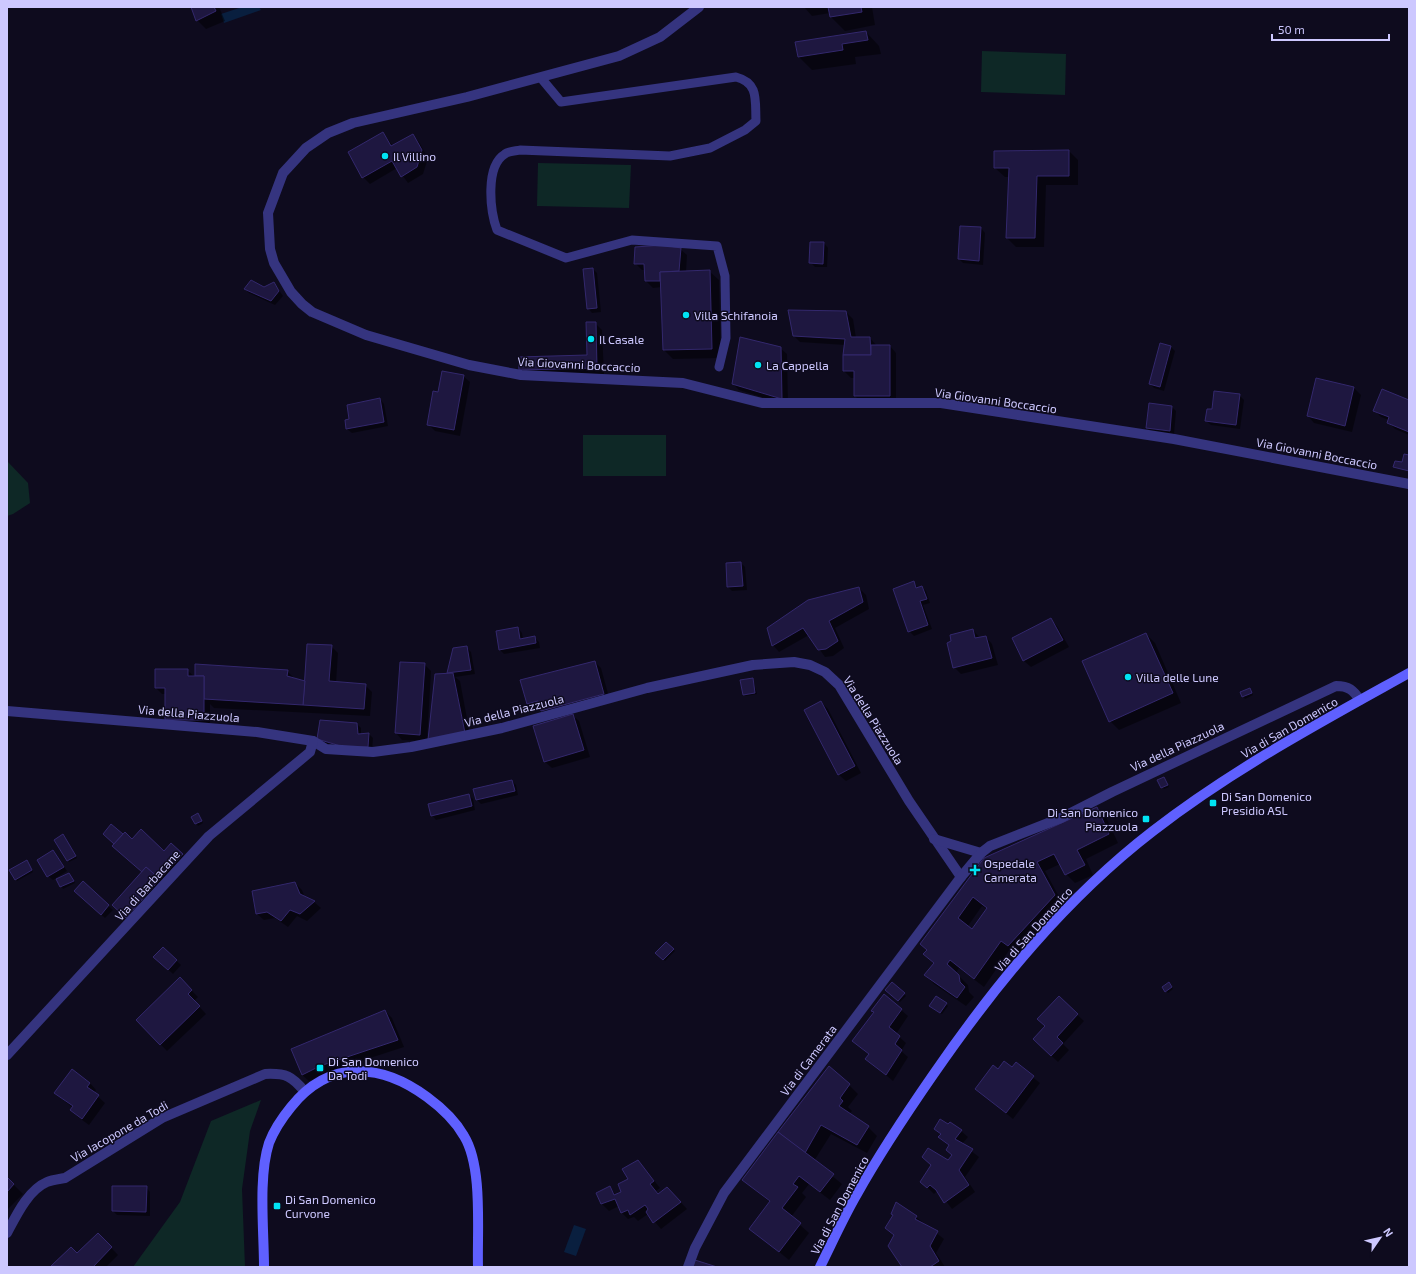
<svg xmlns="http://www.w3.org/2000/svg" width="1416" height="1274" viewBox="0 0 1416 1274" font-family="'Exo 2',sans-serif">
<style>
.green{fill:#0e2826}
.water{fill:#091f3f}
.shadow{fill:#0007;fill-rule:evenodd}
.building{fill:#1e1740;stroke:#33286d;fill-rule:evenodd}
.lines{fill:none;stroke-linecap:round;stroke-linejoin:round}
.service{stroke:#35347f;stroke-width:9}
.minor{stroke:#35347f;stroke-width:10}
.secondary{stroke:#5f60ff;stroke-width:10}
.poi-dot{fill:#00e3f3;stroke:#0e0b1e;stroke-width:1.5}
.labels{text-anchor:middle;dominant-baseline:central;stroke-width:3;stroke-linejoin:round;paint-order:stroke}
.poi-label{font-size:12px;fill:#cdc8ff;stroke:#0e0b1e;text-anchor:start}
.street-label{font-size:12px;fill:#cdc8ff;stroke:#0e0b1e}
</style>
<rect width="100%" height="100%" fill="#0e0b1e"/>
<g class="green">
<path d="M982 51 1066 54 1065 95 981 92Z"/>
<path d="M538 163 631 165 629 208 537 206Z"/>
<rect x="583" y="435" width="83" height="41"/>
<path d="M7 461 28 483 30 503 13 514 7 516Z"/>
<path d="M261 1100 250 1131 242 1189 245 1267H133L180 1202 211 1121Z"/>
</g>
<g class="water">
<path d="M242 7H259L261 10 224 23 221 14Z"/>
<path d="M574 1225 586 1229 576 1256 564 1252Z"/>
</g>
<g class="shadow">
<path d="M192 7H219L225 21 206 29 197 20Z"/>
<path d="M804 7H872L875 25 845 31 831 17 830 13 812 16Z"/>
<path d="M866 32 879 46 881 54 855 57 856 64 812 70 799 57Z"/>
<path d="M383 133 393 146 412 135 419 142 428 158 423 174 408 183 397 168 370 184 363 177Z"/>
<path d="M1069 151 1078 160V185H1046L1044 247H1016L1007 238 1010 177H1005L995 168Z"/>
<path d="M981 228 985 233 983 265 963 263 959 259Z"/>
<path d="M824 243 828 248 827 267H815L810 262Z"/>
<path d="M680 249 687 255 686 272 709 271 719 280 721 358 673 359 664 350 662 287 653 288 646 281 645 270H642L635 263Z"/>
<path d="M593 269 597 273 601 312 592 313 588 308Z"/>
<path d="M274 283 283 296 275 305 249 293 245 289 264 288Z"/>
<path d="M846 312 853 319 856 338H870L877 346H890L896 353V402H861L855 396V378H851L844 371 845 345 800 342 793 335Z"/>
<path d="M595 323 602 330 604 375 526 377 520 370 588 356Z"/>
<path d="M1171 347 1175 351 1164 391 1154 388 1150 384Z"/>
<path d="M780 348 787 354 788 405 739 390 733 384Z"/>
<path d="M463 376 470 382 460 436 435 431 428 424 439 393Z"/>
<path d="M1316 379 1354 388 1361 395 1352 432 1314 423 1308 416Z"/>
<path d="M1239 395 1244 400 1240 429 1211 425 1206 421Z"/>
<path d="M380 399 384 404 388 426 352 433 347 429 351 420Z"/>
<path d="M1409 401V435L1395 429 1388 422 1389 420 1381 417 1374 410Z"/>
<path d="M1172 407 1176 411 1174 434 1152 432 1147 428Z"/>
<path d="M1409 456V472L1395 467 1402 464Z"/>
<path d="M741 563 745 567 747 590 732 591 728 587Z"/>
<path d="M914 582 918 588 922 587 926 591 930 603 923 605 932 629 914 636 909 631Z"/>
<path d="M859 588 866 595 869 609 835 628 844 648 833 656 825 657 809 635 779 652 773 645Z"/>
<path d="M1050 619 1057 626 1069 647 1031 667 1024 661 1013 638Z"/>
<path d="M518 628 522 633 523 639 534 637 539 642 540 648 504 654 500 650Z"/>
<path d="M973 630 980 638 986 637 992 644 998 665 961 674 954 667Z"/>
<path d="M1146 634 1155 643 1181 703 1119 730 1110 721Z"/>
<path d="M331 646 338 653 336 683 365 685 372 692 370 716 214 708 210 704V727L173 726 166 694H162L156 688 187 670 196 678 287 671 295 679 304 681Z"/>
<path d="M466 647 471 652 475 674 455 677 460 681 471 740 436 746 449 674 448 673 454 649Z"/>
<path d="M595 662 601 668 610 701 548 717 541 709 534 710 528 704Z"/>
<path d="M424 664 431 671 427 741 402 740 396 733Z"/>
<path d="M753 679 757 694 746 696 744 694Z"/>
<path d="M1250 689 1253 695 1245 699 1241 693Z"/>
<path d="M821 702 828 709 861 773 846 781 839 775 806 710Z"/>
<path d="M572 715 579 721 590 757 552 768 545 762Z"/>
<path d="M357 724 361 728V735L369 734 373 738 372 751H349L323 743 318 739Z"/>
<path d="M1165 780 1169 787 1164 789 1162 787Z"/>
<path d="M512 781 516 785 518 795 481 804 477 800Z"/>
<path d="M468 795 473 799 475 810 436 820 432 815Z"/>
<path d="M1097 808 1106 817 1118 843 1086 859 1093 875 1075 883 1066 874 1060 864 1045 871 1063 904 1018 954 1010 949 984 987 959 968 956 973 968 985 969 992 974 997 966 1006 934 984 925 975 934 964 925 954 984 859ZM982 906 987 909 973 930 968 926Z"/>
<path d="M198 814 203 823 198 826 192 817Z"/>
<path d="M112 825 132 840 164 852 171 844 189 861 131 921 118 909 143 873 120 853 115 844Z"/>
<path d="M65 838 77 858 69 862 67 860Z"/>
<path d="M53 851 67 871 53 880 48 876Z"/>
<path d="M28 863 33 872 17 881 16 879Z"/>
<path d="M69 874 75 883 63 889 58 880Z"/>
<path d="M83 883 113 910 105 918 80 895Z"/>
<path d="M295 883 302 890 305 898 314 902 321 908 307 921 297 916 288 927 275 918 264 920 257 914Z"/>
<path d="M666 943 675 951 665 961 657 953Z"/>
<path d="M163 948 181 965 173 974 159 961Z"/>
<path d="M180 979 198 997 194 1001 206 1014 167 1051 137 1020Z"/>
<path d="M892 983 906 996 900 1002 886 990Z"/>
<path d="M1171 985 1173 989 1168 993 1166 991Z"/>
<path d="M1059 998 1084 1021 1063 1044 1069 1050 1058 1062 1041 1046 1046 1026Z"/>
<path d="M946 1004 948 1006 942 1014 932 1007Z"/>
<path d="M901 1010 908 1016 896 1034 906 1043 901 1051 908 1057 893 1081 867 1059 870 1055 853 1041 874 1013 872 1011Z"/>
<path d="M385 1011 392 1018 404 1047 327 1072 309 1081 302 1075Z"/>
<path d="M1016 1064 1040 1083 1013 1119 976 1089 998 1071 1013 1069Z"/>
<path d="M90 1083 96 1090 94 1093 105 1103 89 1125 78 1117 71 1110 73 1108 55 1093Z"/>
<path d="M849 1085 858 1094 848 1107 852 1111 849 1114 868 1127 877 1136 867 1153 831 1134 814 1161 842 1184 830 1200 809 1184 802 1193 806 1197 791 1217 809 1233 789 1260 751 1229 771 1203 743 1180Z"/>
<path d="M935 1128 961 1131 968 1137 962 1144 979 1157 965 1177 975 1192 952 1209 939 1192 937 1191 934 1194 921 1181 953 1155 949 1146 939 1137 941 1135Z"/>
<path d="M644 1168 660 1188 656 1191 659 1194 674 1195 687 1209 661 1229 648 1214 638 1221 634 1217 628 1219 622 1213 619 1206 609 1211 602 1204 597 1193 609 1187 616 1195 622 1192 630 1179Z"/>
<path d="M7 1178 23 1194 7 1210Z"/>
<path d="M146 1187 150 1192V1216L117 1215 113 1211Z"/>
<path d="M894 1216 916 1217 944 1239 936 1253 945 1267H903L895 1236 886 1228Z"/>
<path d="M98 1234 118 1255 106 1267 53 1266 71 1248 77 1255Z"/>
</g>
<g class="building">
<path d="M191 7H214L216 11 196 21Z"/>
<path d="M828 7H861L862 12 830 17Z"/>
<path d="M866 31 868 40 842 44 843 50 798 57 795 42Z"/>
<path d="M383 132 391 146 413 134 422 150 417 167 401 177 392 161 362 178 348 152Z"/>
<path d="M1069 150V176H1037L1035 238H1006L1009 168H994V151Z"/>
<path d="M960 226 981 227 979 261 958 259Z"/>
<path d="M810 242H824L823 264 809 263Z"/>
<path d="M663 245 681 248 679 271 660 272V281H645L644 264H634L635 247Z"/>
<path d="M593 268 597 308 587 309 583 269Z"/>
<path d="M710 270 712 349 663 350 660 272Z"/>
<path d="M251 280 264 287 274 282 279 291 271 301 244 289Z"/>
<path d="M788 310 846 311 851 337H870L871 355H843L845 339 793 336Z"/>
<path d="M586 322H596L597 368 519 370 518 357 587 355Z"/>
<path d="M740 337 781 347 782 399 732 384Z"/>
<path d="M1160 343 1171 346 1160 387 1149 384Z"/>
<path d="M871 345H890V396H854V371H843V355H871Z"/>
<path d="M442 371 464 375 454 430 427 425 433 391 438 392Z"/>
<path d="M1316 378 1354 387 1345 426 1307 416Z"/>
<path d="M1382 389 1409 400V432L1387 423 1389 417 1373 411Z"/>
<path d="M1214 391 1240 394 1236 425 1205 421 1207 409H1212Z"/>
<path d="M380 398 384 422 346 429 345 420 349 419 347 405Z"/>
<path d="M1149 403 1172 406 1170 431 1146 428Z"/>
<path d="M1404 454 1409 455V471L1393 467 1395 461 1402 462Z"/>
<path d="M741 562 743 586 727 587 726 563Z"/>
<path d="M914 581 916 588 922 586 927 599 920 601 928 625 908 632 893 589Z"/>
<path d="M859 587 863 602 829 621 838 641 826 649 818 650 803 628 772 646 767 628 808 600Z"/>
<path d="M1051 618 1063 640 1023 661 1012 638Z"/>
<path d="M518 627 520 639 535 636 536 643 499 650 496 631Z"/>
<path d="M973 629 975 638 986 636 992 658 953 668 947 643 951 641 950 635Z"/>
<path d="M1146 633 1173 693 1109 722 1082 661Z"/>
<path d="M307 644 332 645 329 681 366 684 364 709 303 705Z"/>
<path d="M467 646 471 670 447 673 453 648Z"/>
<path d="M595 661 604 694 541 711 538 701 527 704 520 680Z"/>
<path d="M400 662 425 663 420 735 395 733Z"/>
<path d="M195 664 288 670 287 676 305 681 303 705 204 699V676H195Z"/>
<path d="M155 669H188V676H204V720H165V688H155Z"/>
<path d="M453 673 465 733 428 740 435 674Z"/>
<path d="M753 678 755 693 743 695 740 680Z"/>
<path d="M1250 688 1252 693 1242 697 1240 692Z"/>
<path d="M821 701 855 766 838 775 804 710Z"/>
<path d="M573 714 584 750 544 762 533 726Z"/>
<path d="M320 720 357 723 358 734 369 733 368 747H344L317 739Z"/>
<path d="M1164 777 1168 785 1161 788 1157 780Z"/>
<path d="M512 780 515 791 476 800 473 789Z"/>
<path d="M469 794 472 806 431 816 428 804Z"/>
<path d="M1097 807 1109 834 1077 850 1085 865 1065 875 1054 854 1037 862 1055 895 1008 946 1001 941 974 979 950 960 947 964 959 975 960 982 965 987 957 998 924 975 934 963 923 954 927 950 920 944 984 858ZM973 897 987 908 972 929 958 918Z"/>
<path d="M198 813 202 821 195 824 191 817Z"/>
<path d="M111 824 123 834 114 844 103 834Z"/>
<path d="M141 829 164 851 171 843 183 854 160 879 146 867 142 872 112 846 125 832 132 839Z"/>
<path d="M63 834 76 856 67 861 54 840Z"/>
<path d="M53 850 64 867 47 877 37 860Z"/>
<path d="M27 860 32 870 15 880 9 870Z"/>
<path d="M146 867 160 879 126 918 112 905Z"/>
<path d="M69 873 74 881 60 887 56 879Z"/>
<path d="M83 881 109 905 101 915 74 891Z"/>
<path d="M295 882 300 894 315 901 300 914 290 910 281 921 267 912 256 914 252 891Z"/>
<path d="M666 942 674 949 663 960 655 953Z"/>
<path d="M163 947 177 960 168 970 153 957Z"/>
<path d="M180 977 192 990 188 994 200 1006 160 1045 136 1020Z"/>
<path d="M892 982 905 993 898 1001 885 990Z"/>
<path d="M1169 982 1172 987 1165 992 1162 987Z"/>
<path d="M884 994 902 1009 889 1027 900 1036 895 1044 902 1050 886 1075 865 1059 869 1054 852 1041 874 1012 871 1011Z"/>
<path d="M936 996 947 1003 940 1013 929 1006Z"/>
<path d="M1059 996 1078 1014 1057 1037 1063 1043 1051 1056 1033 1039 1045 1026 1037 1019Z"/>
<path d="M385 1010 398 1040 320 1066 302 1075 291 1049Z"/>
<path d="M1004 1061 1012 1067 1016 1062 1034 1076 1006 1113 975 1089 993 1065 998 1069Z"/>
<path d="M829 1066 850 1084 840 1098 843 1101 839 1106 869 1126 857 1145 821 1125 805 1153 778 1132Z"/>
<path d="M72 1069 90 1083 87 1087 99 1095 82 1119 70 1110 73 1106 54 1093Z"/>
<path d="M940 1119 948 1124 950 1122 962 1130 955 1139 973 1149 959 1170 969 1185 944 1203 936 1190 930 1185 927 1188 920 1182 931 1165 922 1157 928 1148 948 1160 952 1155 946 1150 949 1145 938 1137 941 1134 934 1129Z"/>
<path d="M778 1132 834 1174 820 1192 799 1176 793 1184 798 1187 782 1208 801 1223 779 1252 749 1229 770 1201 742 1180Z"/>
<path d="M638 1160 654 1181 650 1184 658 1194 667 1187 681 1202 653 1223 646 1212 648 1209 645 1205 630 1215 628 1210 621 1213 615 1199 601 1204 596 1193 610 1186 614 1195 621 1192 618 1184 628 1179 622 1169Z"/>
<path d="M7 1177 14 1184 7 1192Z"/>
<path d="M112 1186H147L146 1212 112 1211Z"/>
<path d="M896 1202 917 1216 915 1219 938 1231 930 1246 939 1261 930 1267H902L888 1246 894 1235 885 1228 893 1215 891 1214Z"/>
<path d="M98 1233 112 1247 93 1267 51 1266 71 1247 77 1253Z"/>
<path d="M695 1260 717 1267H693Z"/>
</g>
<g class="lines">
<path class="service" d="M541 78 561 102 736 77C759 83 755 100 756 121L745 130 710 148 670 156 520 150C516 151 508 151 505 154 485 166 490 211 497 230L566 258 632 240 717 246 725 276 726 338 719 367"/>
<g class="minor">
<path d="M699 7 660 37 619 56 467 97 353 123 328 133 306 148 283 173 268 213 270 249 274 263 291 292 302 304 312 312 366 335 469 365 521 375 683 383 762 403H941L1174 439 1409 484"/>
<path d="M7 711 257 732 313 741 326 749 373 752 411 747 502 728 647 688 753 665 794 662 810 665 825 672 839 685 909 801 961 877"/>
<path d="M934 839 981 853"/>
<path d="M7 1055 209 836 310 752 313 741"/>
<path d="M7 1233C16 1216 28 1190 47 1182 52 1180 60 1179 65 1178L162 1118 265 1074C286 1073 292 1076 305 1092"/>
<path d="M688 1267 695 1248 724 1193 961 877 981 853 990 846 1061 818 1112 792 1336 686C1349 686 1353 690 1360 700"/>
</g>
<g class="secondary">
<path d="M264 1267C264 1231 258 1177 269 1143 274 1130 282 1118 291 1107 329 1059 381 1063 427 1097 442 1108 455 1120 464 1136 483 1167 477 1230 478 1267"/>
<path d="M820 1267C832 1243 843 1218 857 1194 880 1153 906 1114 933 1075 995 985 1066 898 1153 831 1233 769 1321 722 1409 673"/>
</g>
</g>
<g class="poi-dot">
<circle cx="385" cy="156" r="4"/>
<circle cx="686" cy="315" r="4"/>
<circle cx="591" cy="339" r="4"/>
<circle cx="758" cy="365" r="4"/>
<circle cx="1128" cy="677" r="4"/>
<rect x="1209" y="799" width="8" height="8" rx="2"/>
<rect x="1142" y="815" width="8" height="8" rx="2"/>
<path d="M973 864h4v4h4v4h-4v4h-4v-4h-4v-4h4z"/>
<rect x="316" y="1064" width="8" height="8" rx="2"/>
<rect x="273" y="1202" width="8" height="8" rx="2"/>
</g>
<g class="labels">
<g class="poi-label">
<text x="393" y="156">Il Villino</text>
<text x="694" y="315">Villa Schifanoia</text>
<text x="599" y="339">Il Casale</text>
<text x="766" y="365">La Cappella</text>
<text x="1136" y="677">Villa delle Lune</text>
<text x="1221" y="796">Di San Domenico<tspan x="1221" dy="14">Presidio ASL</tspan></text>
<text x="1138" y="812" text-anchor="end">Di San Domenico<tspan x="1138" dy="14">Piazzuola</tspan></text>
<text x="984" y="863">Ospedale<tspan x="984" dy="14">Camerata</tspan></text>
<text x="328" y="1061">Di San Domenico<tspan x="328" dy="14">Da Todi</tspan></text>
<text x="285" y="1199">Di San Domenico<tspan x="285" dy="14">Curvone</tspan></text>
</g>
<g class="street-label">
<text transform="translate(579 364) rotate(3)">Via Giovanni Boccaccio</text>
<text transform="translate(996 400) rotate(8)">Via Giovanni Boccaccio</text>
<text transform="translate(1317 453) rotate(11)">Via Giovanni Boccaccio</text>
<text transform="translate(514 710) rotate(-14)">Via della Piazzuola</text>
<text transform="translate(189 713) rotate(5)">Via della Piazzuola</text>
<text transform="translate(874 720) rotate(58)">Via della Piazzuola</text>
<text transform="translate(1289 727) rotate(-30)">Via di San Domenico</text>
<text transform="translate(1177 746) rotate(-25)">Via della Piazzuola</text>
<text transform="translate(147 885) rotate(-48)">Via di Barbacane</text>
<text transform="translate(1033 929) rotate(-48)">Via di San Domenico</text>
<text transform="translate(808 1060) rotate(-53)">Via di Camerata</text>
<text transform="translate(119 1131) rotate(-30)">Via Iacopone da Todi</text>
<text transform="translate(839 1205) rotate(-62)">Via di San Domenico</text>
</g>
</g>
<rect width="1416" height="1274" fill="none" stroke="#cdc8ff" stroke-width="16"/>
<g transform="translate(1380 1238) rotate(56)" stroke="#0e0b1e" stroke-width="3" paint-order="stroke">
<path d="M0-3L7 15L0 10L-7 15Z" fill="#cdc8ff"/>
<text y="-6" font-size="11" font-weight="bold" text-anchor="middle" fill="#cdc8ff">N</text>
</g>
<path d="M1272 34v6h117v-6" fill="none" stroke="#cdc8ff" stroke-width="2"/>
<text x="1278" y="34" font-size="12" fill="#cdc8ff" stroke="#0e0b1e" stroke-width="3" paint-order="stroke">50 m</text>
</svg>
